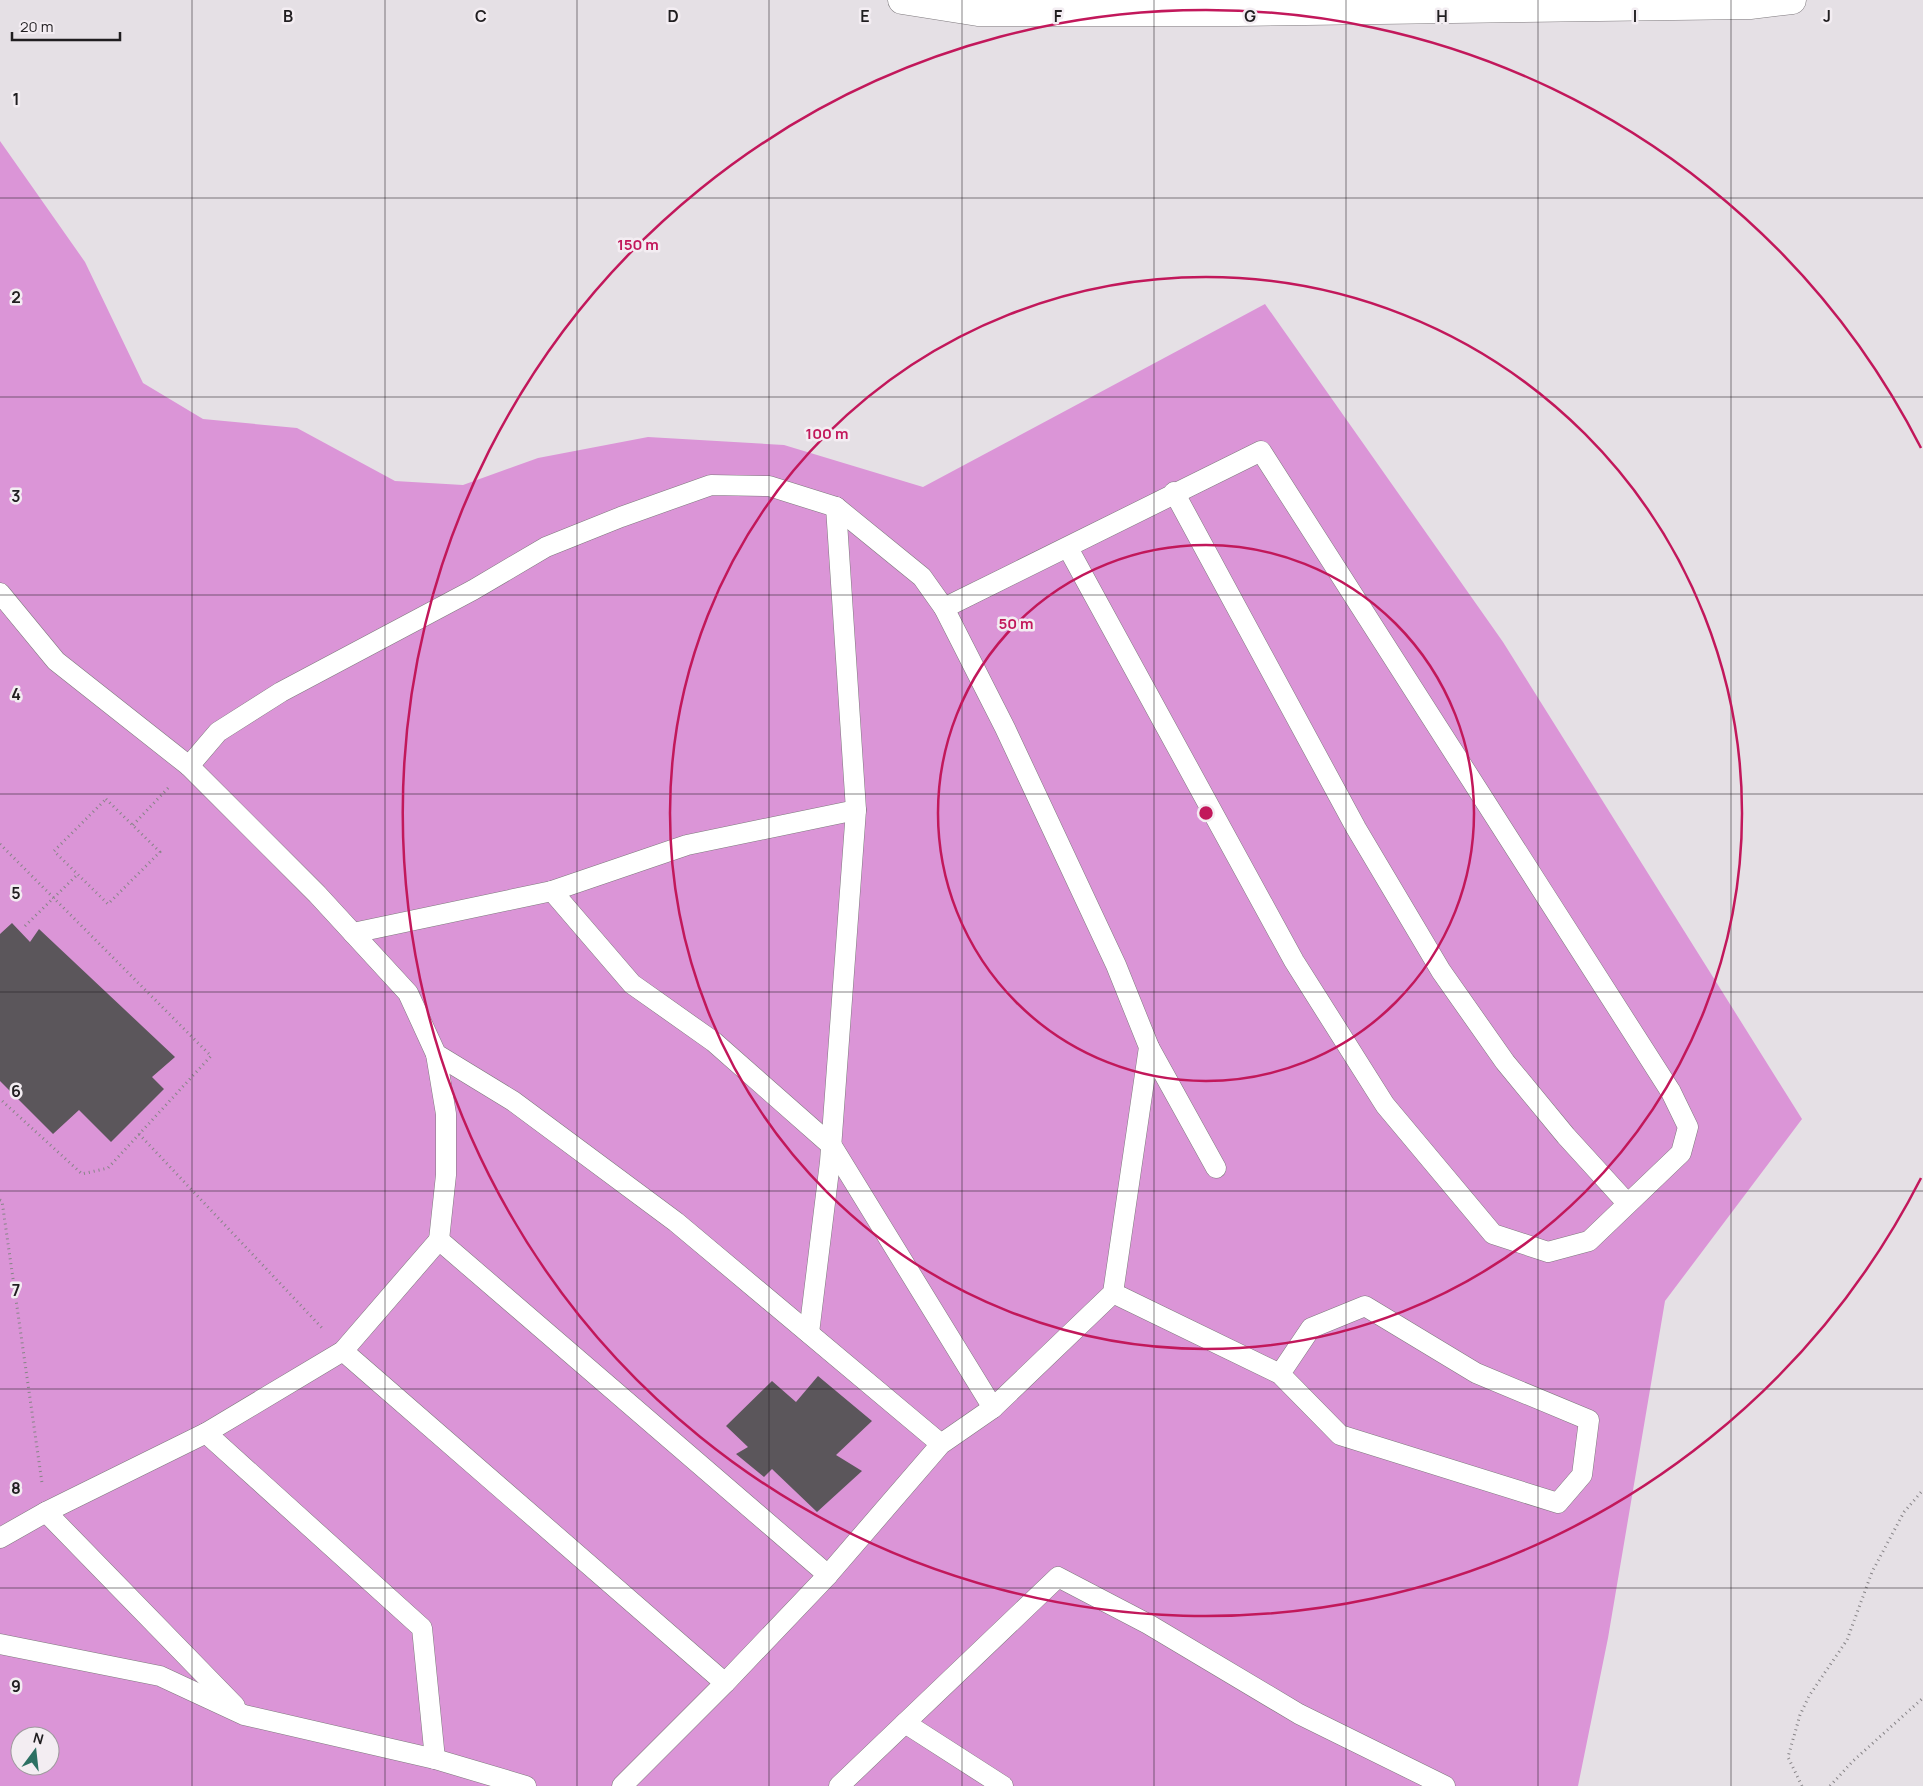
<svg xmlns="http://www.w3.org/2000/svg" width="1923" height="1786" viewBox="0 0 1923 1786" font-family="Manrope,sans-serif">
<style>
.green{fill:#db95d7;fill-rule:evenodd}
.building{fill:#5b565b}
.lines{fill:none;stroke-linecap:round;stroke-linejoin:round}
.lane-casing{stroke:#7e797d;stroke-width:21}
.street-casing{stroke:#7e797d;stroke-width:29}
.path{stroke:#878487;stroke-width:3;stroke-dasharray:1 4;stroke-linecap:butt}
.lane{stroke:#fff;stroke-width:20}
.street{stroke:#fff;stroke-width:28}
.grid{fill:none;stroke:#201e20;stroke-width:1;stroke-opacity:0.55}
.ring{fill:none;stroke:#c2185b;stroke-width:2.5}
.grid-label{font-size:16px;text-anchor:middle;font-weight:bold;fill:#201e20;stroke:#f3edf2;stroke-width:5;stroke-linejoin:round;paint-order:stroke}
.centre{fill:#c2185b;stroke:#f3edf2;stroke-width:2.5}
.ring-label{font-size:15px;text-anchor:middle;font-weight:bold;fill:#c2185b;stroke:#f3edf2;stroke-width:5;stroke-linejoin:round;paint-order:stroke}
</style>
<rect width="100%" height="100%" fill="#e5e0e5"/>
<path class="green" d="M0 141 85 262 143 383 203 419 297 428 395 481 463 485 538 458 648 437 784 445 923 487 1265 304 1503 642 1802 1119 1665 1301 1608 1638 1578 1786H0ZM20 1736H50V1766H20Z"/>
<g class="building">
<path d="M12 923 30 942 39 929 175 1057 152 1077 164 1089 111 1142 79 1110 53 1134 0 1081V934Z"/>
<path d="M818 1376 872 1421 836 1455 862 1471 817 1512 772 1469 764 1477 736 1454 748 1447 726 1426 772 1381 796 1402Z"/>
</g>
<g class="lines">
<g class="lane-casing">
<g id="lane">
<path d="M1174 492 1356 828 1441 971 1505 1062 1566 1136 1627 1203"/>
<path d="M0 593 56 661 189 766"/>
<path d="M944 608 1261 451 1671 1092 1688 1127 1681 1153 1589 1241 1548 1252 1493 1234 1385 1105 1294 961 1068 548"/>
<path d="M552 891 632 984 714 1042 832 1146 993 1408"/>
<path d="M353 933 552 891 687 845 856 810"/>
<path d="M1149 1047 1216 1168"/>
<path d="M436 1054 446 1114V1175L439 1240"/>
<path d="M1113 1293 1280 1374 1340 1435 1558 1503 1582 1475 1589 1420 1476 1373 1365 1306 1311 1328 1280 1374"/>
<path d="M809 1333 830 1162 856 810 836 507"/>
<path d="M343 1351 725 1683"/>
<path d="M206 1433 422 1628 435 1759"/>
<path d="M46 1512 235 1706"/>
<path d="M0 1538 46 1512 206 1433 343 1351 439 1240 828 1575 725 1683 622 1786"/>
<path d="M828 1575 941 1444 993 1408 1113 1293 1149 1047 1116 965 1005 728 944 608 922 577 836 507 769 486 711 485 621 517 546 547 473 590 281 692 218 732 189 766 317 894 408 993 436 1054 513 1101 676 1222 941 1444"/>
<path d="M0 1644 160 1676 244 1715 435 1759 526 1786"/>
<path d="M905 1723 1003 1786"/>
<path d="M839 1786 1058 1577 1148 1624 1299 1714 1445 1786"/>
</g>
</g>
<g class="street-casing">
<path id="street" d="M902 0 978 12H1237L1750 5 1792 0"/>
</g>
<g class="path">
<path d="M106 799 160 852 108 904 54 851Z"/>
<path d="M133 825 170 786"/>
<path d="M0 844 211 1056 108 1168 82 1174 0 1099"/>
<path d="M25 926 78 874"/>
<path d="M139 1134 324 1330"/>
<path d="M0 1200 2 1201 42 1483"/>
<path d="M1802 1786 1788 1757 1800 1715 1809 1696 1847 1640 1872 1572 1904 1512 1923 1490"/>
<path d="M1830 1786 1853 1761 1923 1698"/>
</g>
<use href="#lane" class="lane"/>
<use href="#street" class="street"/>
</g>
<path class="grid" d="M192 0V1786M385 0V1786M577 0V1786M769 0V1786M962 0V1786M1154 0V1786M1346 0V1786M1538 0V1786M1731 0V1786M0 198H1923M0 397H1923M0 595H1923M0 794H1923M0 992H1923M0 1191H1923M0 1389H1923M0 1588H1923"/>
<g class="ring">
<circle cx="1206" cy="813" r="268"/>
<circle cx="1206" cy="813" r="536"/>
<path d="M1921 1178A803 803 0 1 1 1921 448"/>
</g>
<g class="grid-label">
<text x="288" y="22">B</text>
<text x="481" y="22">C</text>
<text x="673" y="22">D</text>
<text x="865" y="22">E</text>
<text x="1058" y="22">F</text>
<text x="1250" y="22">G</text>
<text x="1442" y="22">H</text>
<text x="1635" y="22">I</text>
<text x="1827" y="22">J</text>
<text x="16" y="105">1</text>
<text x="16" y="303">2</text>
<text x="16" y="502">3</text>
<text x="16" y="700">4</text>
<text x="16" y="899">5</text>
<text x="16" y="1097">6</text>
<text x="16" y="1296">7</text>
<text x="16" y="1494">8</text>
<text x="16" y="1692">9</text>
</g>
<circle cx="1206" cy="813" r="8" class="centre"/>
<g class="ring-label">
<text x="638" y="250">150 m</text>
<text x="827" y="439">100 m</text>
<text x="1016" y="629">50 m</text>
</g>
<g transform="translate(35 1751) rotate(15)"><circle r="24" fill="#f3edf2" stroke="#9f9a9e"/>
<path d="M0-4L9 19L0 12L-9 19Z" fill="#2c7063"/>
<text y="-8" font-size="14" font-weight="bold" text-anchor="middle" fill="#201e20">N</text>
</g>
<path d="M12 32v8h108v-8" fill="none" stroke="#201e20" stroke-width="2.5"/>
<text x="20" y="32" font-size="15" fill="#201e20" stroke="#f3edf2" stroke-width="4" paint-order="stroke">20 m</text>
</svg>
